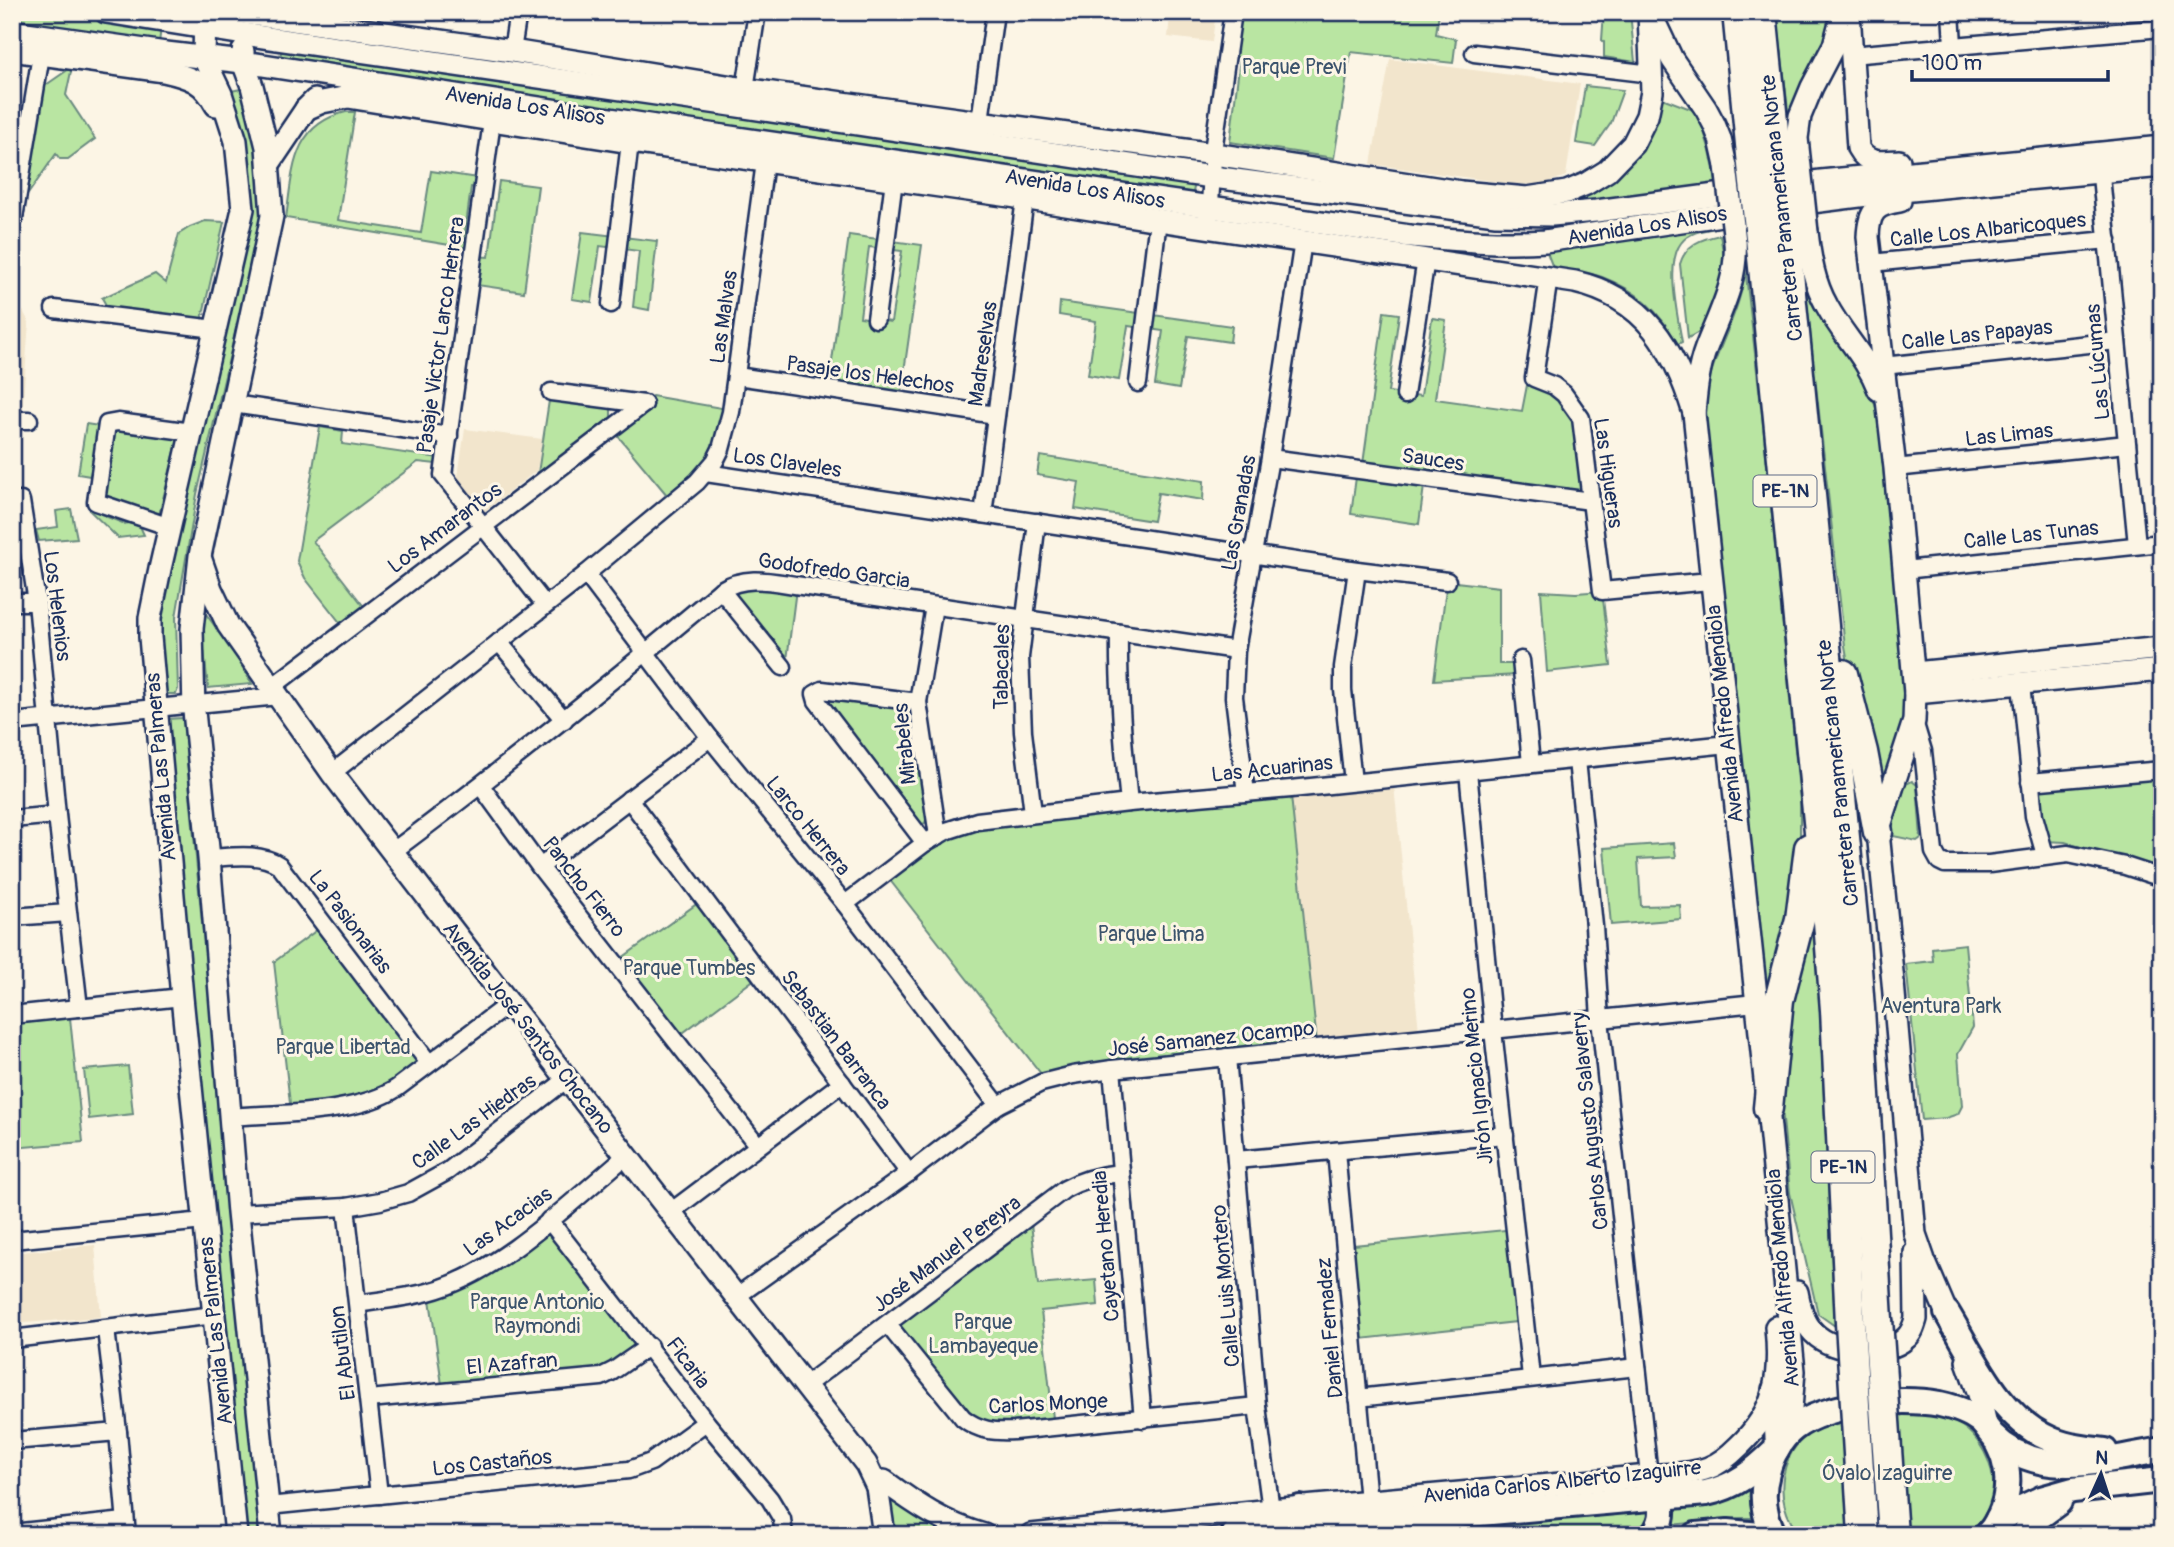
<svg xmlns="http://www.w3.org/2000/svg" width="2174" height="1547" viewBox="0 0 2174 1547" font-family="Pangolin,sans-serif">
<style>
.built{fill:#f2e5cc}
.green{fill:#b9e5a2;stroke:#6a8a80;stroke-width:2;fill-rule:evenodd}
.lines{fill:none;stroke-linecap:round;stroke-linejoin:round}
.street-casing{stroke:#1b2f5e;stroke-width:21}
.secondary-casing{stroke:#1b2f5e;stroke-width:26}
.primary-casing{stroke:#1b2f5e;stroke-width:30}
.highway-casing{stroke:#1b2f5e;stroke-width:33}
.street{stroke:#fcf5e5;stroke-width:16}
.secondary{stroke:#fcf5e5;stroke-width:21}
.primary{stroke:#fcf5e5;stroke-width:24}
.highway{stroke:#fcf5e5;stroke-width:28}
.secondary-bridge-casing{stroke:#1b2f5e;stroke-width:26;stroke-linecap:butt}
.highway-bridge-casing{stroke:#1b2f5e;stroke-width:33;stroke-linecap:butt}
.secondary-bridge{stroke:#fcf5e5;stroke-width:21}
.highway-bridge{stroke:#fcf5e5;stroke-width:28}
.labels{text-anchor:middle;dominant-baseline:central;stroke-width:6;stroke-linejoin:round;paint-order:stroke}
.shield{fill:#fcf5e5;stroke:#5e6a86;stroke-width:2}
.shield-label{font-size:19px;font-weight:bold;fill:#1b2f5e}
.park-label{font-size:21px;fill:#3b536c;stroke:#fcf5e5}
.street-label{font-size:21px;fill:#1b2f5e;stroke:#fcf5e5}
</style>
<rect width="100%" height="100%" fill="#fcf5e5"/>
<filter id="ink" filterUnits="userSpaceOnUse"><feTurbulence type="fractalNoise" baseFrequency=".0143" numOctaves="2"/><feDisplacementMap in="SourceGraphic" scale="14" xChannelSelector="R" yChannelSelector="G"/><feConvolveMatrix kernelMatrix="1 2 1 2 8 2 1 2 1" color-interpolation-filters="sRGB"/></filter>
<g filter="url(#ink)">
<g class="built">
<path d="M1170 15 1215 19 1212 42 1168 37Z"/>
<path d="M1390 59 1580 84 1566 176 1540 185 1513 184 1371 164Z"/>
<path d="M12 291 29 322 22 414H12Z"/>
<path d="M465 429 542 439 537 470 480 515 457 483Z"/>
<path d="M1394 786 1419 1031 1317 1043 1291 796Z"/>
<path d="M95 1245 101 1317 12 1324V1253Z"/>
</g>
<g class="green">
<path d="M12 12H65L161 27 159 43 12 21Z"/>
<path d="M1238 12H1439L1436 34 1456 39 1453 63 1351 52 1334 158 1230 142 1240 58 1232 56Z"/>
<path d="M1604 12H1630L1635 62 1604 57V42L1602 40Z"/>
<path d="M1777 12H1838L1790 129Z"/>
<path d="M282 46 1195 182 1192 198 279 63Z"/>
<path d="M72 67 66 95 95 139 68 159H60L56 154 26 197 43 87Z"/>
<path d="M1585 86 1623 90 1611 123 1595 146 1576 143Z"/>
<path d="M241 89 261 163 263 215 197 494 176 617 178 689 176 694H167L164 689 160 617 253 214 251 166 231 91Z"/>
<path d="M1662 98 1696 111C1708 138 1714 161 1717 190L1571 203 1600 189 1619 173 1653 125Z"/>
<path d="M346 112H355L338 220 421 233 431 171 484 179 483 188 471 187 464 241 475 243 474 249 286 218C293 172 291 125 346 112Z"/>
<path d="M499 181 538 186 524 292 470 284 473 256 489 257Z"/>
<path d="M205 221 224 222 201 323 110 312 102 298 155 274 166 283 179 234 190 227Z"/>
<path d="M1715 222 1716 228C1704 230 1689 232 1681 243 1665 264 1678 317 1682 342L1678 344C1659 311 1639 291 1602 277 1587 272 1569 271 1553 268L1547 252 1555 246Z"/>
<path d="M582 232 657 241 649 310 633 307 639 251 600 246 592 302 572 299Z"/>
<path d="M849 235 922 245 900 400 828 391ZM869 247 902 251 891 322 860 317Z"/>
<path d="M1720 235 1724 256 1719 294 1702 330 1688 338 1680 264C1686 244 1701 239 1720 235Z"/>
<path d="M1802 260C1828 308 1863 362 1878 414L1906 706 1895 753 1882 797 1859 725 1845 646Z"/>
<path d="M1745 266 1762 415 1800 800V879L1769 1055 1704 410C1707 357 1743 316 1745 266Z"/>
<path d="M1060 302 1232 326 1230 342 1188 336 1179 389 1155 385 1163 331 1128 326 1119 380 1088 375 1096 321 1059 315Z"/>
<path d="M1384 312 1399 314 1388 392 1421 396 1432 318 1446 320 1435 399 1522 411 1528 380 1540 382 1572 408 1587 488 1581 496 1363 464Z"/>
<path d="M550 394 611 406V417L538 473Z"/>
<path d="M652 396 727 409 716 446 702 465 667 495 612 429Z"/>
<path d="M86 424 99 426 90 476 78 474Z"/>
<path d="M107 424 180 431 157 523 96 502Z"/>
<path d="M320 427 343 431 342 444 446 459 445 465 418 462 313 541 369 613 346 630 305 578 297 561Z"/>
<path d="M1040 456 1204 481 1203 500 1158 493 1153 521 1075 509 1079 482 1037 475Z"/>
<path d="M1356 477 1424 486 1419 524 1351 514Z"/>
<path d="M94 506 102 510 107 517 125 524 127 523 140 526 144 535 118 538 90 511Z"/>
<path d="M71 509 77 538 39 541 36 530 58 527 56 511Z"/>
<path d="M1447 581 1499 587V664H1516L1517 675 1434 680Z"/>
<path d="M735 586 796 589 786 668 725 592Z"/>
<path d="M1541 591 1576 593 1602 591 1611 665 1547 672Z"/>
<path d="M200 610H203L234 652 252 684 208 688Z"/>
<path d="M828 698 909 706 914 713 927 817 925 823 921 825 916 822 827 703Z"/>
<path d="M183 718 259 1535H245L166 719Z"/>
<path d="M2162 775V873L2065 842 2044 841 2037 786Z"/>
<path d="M1912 781 1917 785 1921 838 1917 841 1893 836 1891 826 1906 784Z"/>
<path d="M1291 796 1317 1043 1042 1075 889 879 930 848 946 839 978 827Z"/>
<path d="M1674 843 1676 857 1638 859 1641 906 1680 905 1681 919 1611 925 1604 848Z"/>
<path d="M698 903 756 978 680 1035 622 958Z"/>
<path d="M1812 912 1817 950 1835 1326 1818 1314 1790 1193 1777 1056Z"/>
<path d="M325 924 429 1063 397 1088 291 1112 274 962Z"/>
<path d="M1965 944 1973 1027 1958 1054 1962 1106 1958 1114 1946 1118 1922 1120 1906 964 1933 961 1932 948Z"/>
<path d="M70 1018 83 1142 12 1148V1024Z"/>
<path d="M128 1066 133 1114 89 1119 84 1070Z"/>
<path d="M549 1220 649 1346 613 1371 443 1392 429 1292Z"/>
<path d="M1031 1223 1038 1285 1096 1280 1098 1305 1041 1311 1054 1427 982 1429 888 1325Z"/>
<path d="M1515 1229 1525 1321 1352 1340 1344 1246Z"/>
<path d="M1886 1412C1905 1413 1927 1412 1946 1418 1979 1429 2000 1469 1991 1503 1988 1515 1979 1526 1970 1535H1800C1770 1500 1779 1445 1822 1425 1839 1417 1867 1416 1886 1412Z"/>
<path d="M1754 1486 1761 1524 1753 1518H1741L1671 1525 1668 1506 1745 1490Z"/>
<path d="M884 1488 965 1535H889Z"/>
<path d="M1644 1509 1651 1516 1646 1525 1639 1528 1571 1535H1339Z"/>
</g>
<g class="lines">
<g class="street-casing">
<g id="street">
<path d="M1951 12 1953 45"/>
<path d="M512 51 518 12"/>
<path d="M1474 53 1652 74"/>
<path d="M1850 55 2162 28"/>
<path d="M745 89 757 12"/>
<path d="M492 121 443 475 545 605"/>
<path d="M980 121 995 12"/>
<path d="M2101 176 2137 545"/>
<path d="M14 218 41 55"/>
<path d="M1209 218 1214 144 1233 12"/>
<path d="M1871 263 2108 240"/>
<path d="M1549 277 1534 378 1554 386 1564 394 1581 418 1602 591 1710 581"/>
<path d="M611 304 630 142"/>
<path d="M54 309 215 329"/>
<path d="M876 319 894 180"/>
<path d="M1883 366 2117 341"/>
<path d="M737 376 996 415"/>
<path d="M1138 383 1158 220"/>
<path d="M551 392 644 404"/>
<path d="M1405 395 1426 259"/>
<path d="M233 404 449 436"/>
<path d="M12 420H29"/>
<path d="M1270 458 1591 501"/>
<path d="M1895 468 2127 444"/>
<path d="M706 473 1357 570 1447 581"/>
<path d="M12 502 21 501 37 602 57 815 79 1008"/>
<path d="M983 514 1025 199"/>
<path d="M170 527 96 502 107 424 118 422 192 432"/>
<path d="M1904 570 2162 543"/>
<path d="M586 574 710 738 845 904 998 1105"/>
<path d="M721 590 783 667"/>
<path d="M12 602H37"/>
<path d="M934 606 918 702 938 836"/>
<path d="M1119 633C1118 690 1123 746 1129 803"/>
<path d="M499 642 564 720"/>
<path d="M1521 660 1531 764"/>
<path d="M2021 684 2034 816 2045 855"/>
<path d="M272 687 644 404"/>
<path d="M918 702 822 690 815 694 817 701 925 843"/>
<path d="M1914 721 1923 751 1934 852 1939 861 1945 864H1989L2068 854 2125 866 2162 878"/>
<path d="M12 722 279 696"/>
<path d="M1577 760 1594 926 1600 1019 1649 1476"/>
<path d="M1468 771 1493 1030 1531 1377"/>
<path d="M332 773 586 574 697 482 715 461 721 449 731 412 765 162"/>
<path d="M1353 782 1343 690V667L1357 570"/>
<path d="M2030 782 2162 770"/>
<path d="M481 786 540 867 758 1146"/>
<path d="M1246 793 1234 697 1236 650 1270 458 1303 241"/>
<path d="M629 799 909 1173"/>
<path d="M1033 813 1023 732 1020 657 1037 522"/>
<path d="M12 819 57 815"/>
<path d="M392 852C505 768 614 680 721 590 745 575 769 581 795 585L1236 650"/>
<path d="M209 858C232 857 259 852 279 865L429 1063"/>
<path d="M540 867 710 738"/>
<path d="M845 904 925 843 946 831 977 821 1129 803 1291 789 1728 744"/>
<path d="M12 917 68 913"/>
<path d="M12 1015 182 997"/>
<path d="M1227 1057 1257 1406 1271 1510"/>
<path d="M1112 1069 1143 1419"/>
<path d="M231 1117C280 1113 356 1115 397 1088L510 1003"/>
<path d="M1336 1151 1368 1501"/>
<path d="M1236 1160 1505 1135"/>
<path d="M346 1207 379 1495"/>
<path d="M672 1211 842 1083"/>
<path d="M238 1213 346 1207 380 1201 408 1193 448 1171 567 1079"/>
<path d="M549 1220 706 1422 770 1499 782 1519 784 1535"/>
<path d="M12 1240 204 1221"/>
<path d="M737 1296 909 1173 998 1105 1041 1083 1073 1075 1112 1069 1756 1003"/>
<path d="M358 1304C381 1300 405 1298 428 1292 498 1275 572 1201 627 1155"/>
<path d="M888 1325 963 1418C979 1431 995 1432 1014 1431L1257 1406"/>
<path d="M106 1329 118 1432 127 1535"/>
<path d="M12 1339 215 1315"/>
<path d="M806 1385 1065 1189C1083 1179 1100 1175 1120 1173"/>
<path d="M1358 1398 1637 1367"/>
<path d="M369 1399 601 1377 613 1371 649 1346"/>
<path d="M12 1441 118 1432"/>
<path d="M268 1506 629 1470 651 1462 706 1422"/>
<path d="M12 1533 125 1521"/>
</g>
</g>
<g class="secondary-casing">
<g id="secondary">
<path d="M106 12 269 38 725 104 1190 174 1496 214 1552 215 1596 211 1821 181 2162 147"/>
<path d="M205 12 204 58 221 94 236 141 243 209 160 569 150 618V637L182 997 236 1535"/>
<path d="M236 12 512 51 745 89 899 111 1214 154 1461 192 1527 198 1567 192 1586 184 1607 171 1633 144 1647 116 1652 92 1649 12"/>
<path d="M1849 12 1858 148C1867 165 1882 162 1899 161"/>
<path d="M1654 21 1672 59 1706 109 1714 124 1720 139 1726 166"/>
<path d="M12 31 166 53 243 62 655 126 1410 236C1455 240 1499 244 1545 241L1749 211"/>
<path d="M12 50 164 71C190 77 203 81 216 105"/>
<path d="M243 51V62L252 86 267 147 272 216 200 556 192 629 194 711 209 858 238 1213 271 1535"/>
<path d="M306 109 322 102 348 97 630 142 1010 196 1158 220 1575 282C1645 298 1674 348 1694 413"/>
<path d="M1799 157 1797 138 1800 116 1812 87 1834 45 1842 15"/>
<path d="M269 164 306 109 315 100"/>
<path d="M1900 201C1875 205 1869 211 1868 237L1895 468 1915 693 1914 721 1878 832 1893 982 1915 1234 1924 1260 1953 1328"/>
<path d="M1788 205 1891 192 2162 166"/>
<path d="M1807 232C1810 258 1814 283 1827 306 1843 336 1866 356 1879 390"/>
<path d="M1735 242C1738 280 1719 314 1706 348 1698 369 1696 391 1694 413L1768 1108 1794 1371 1791 1409 1784 1439"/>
<path d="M201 560 211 589 228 625 332 773 567 1079 866 1464 877 1487 884 1535"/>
<path d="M1915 673 2162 648"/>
<path d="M1915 693 2162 670"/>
<path d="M1797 1292C1800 1307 1803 1322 1814 1333 1833 1353 1885 1358 1906 1338 1912 1333 1914 1326 1916 1319L1915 1252"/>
<path d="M1967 1361 1979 1394 1987 1429"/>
<path d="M877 1487 879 1482 884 1481C915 1504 946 1525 984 1535"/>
<path d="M1031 1535 1271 1510 1649 1476C1668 1474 1690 1475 1708 1468 1720 1464 1730 1455 1739 1446 1776 1411 1781 1376 1776 1327"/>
</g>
</g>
<g class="primary-casing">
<g id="primary">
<path d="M1947 1313C1975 1359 1999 1418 2052 1440 2069 1447 2087 1449 2105 1451"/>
<path d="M1775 1390 1778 1447"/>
<path d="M1649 1476C1660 1496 1670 1514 1653 1535"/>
<path d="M1998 1519 2041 1499 2073 1490 2162 1480"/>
<path d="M1259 1526 1300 1508"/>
<path d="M1234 1535 1706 1493C1737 1486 1753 1472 1776 1450"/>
<path d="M1696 1535 1728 1532 1760 1535"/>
<path d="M1774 1535C1764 1516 1761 1494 1767 1473 1771 1456 1781 1438 1794 1428 1827 1403 1900 1397 1940 1404 1953 1407 1968 1411 1979 1420 1985 1424 1988 1431 1993 1436 2006 1449 2022 1457 2040 1461 2079 1470 2122 1456 2162 1450"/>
<path d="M1987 1535C2005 1516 2012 1484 2004 1459 2002 1452 1998 1445 1995 1438"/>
<path d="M2023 1535 2036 1519 2059 1502"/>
</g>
</g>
<g class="highway-casing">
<g id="highway">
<path d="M1737 12 1752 165"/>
<path d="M1762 12 1777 161"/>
<path d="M1785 233 1854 928 1860 1009 1878 1320"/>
<path d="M1760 237 1828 922 1835 1010 1850 1323"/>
<path d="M1843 674 1863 752 1878 832"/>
<path d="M1768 1108 1779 1000 1800 919 1809 848"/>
</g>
</g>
<use href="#street" class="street"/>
<use href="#secondary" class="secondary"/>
<use href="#primary" class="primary"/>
<use href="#highway" class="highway"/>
<g class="secondary-bridge-casing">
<g id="secondary-bridge">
<path d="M1799 157 1807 232"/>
<path d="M1726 166 1735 242"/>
</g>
</g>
<g class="highway-bridge-casing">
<g id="highway-bridge">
<path d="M1777 161 1785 233"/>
<path d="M1752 165 1760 237"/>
<path d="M1878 1320 1893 1535"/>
<path d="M1850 1323 1863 1535"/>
</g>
</g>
<use href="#secondary-bridge" class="secondary-bridge"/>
<use href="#highway-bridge" class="highway-bridge"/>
</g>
</g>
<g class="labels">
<g class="shield">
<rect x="1753.5" y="475.5" width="63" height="31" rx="5"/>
<rect x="1811.5" y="1151.5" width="63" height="31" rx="5"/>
</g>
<g class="shield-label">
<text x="1785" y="491">PE-1N</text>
<text x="1843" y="1167">PE-1N</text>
</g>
<g class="park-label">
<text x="1294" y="67">Parque Previ</text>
<text x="1151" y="934">Parque Lima</text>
<text x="689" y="968">Parque Tumbes</text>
<text x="1941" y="1006">Aventura Park</text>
<text x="343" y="1047">Parque Libertad</text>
<text x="537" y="1302">Parque Antonio<tspan x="537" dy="24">Raymondi</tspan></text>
<text x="983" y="1322">Parque<tspan x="983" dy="24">Lambayeque</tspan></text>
<text x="1887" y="1473">Óvalo Izaguirre</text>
</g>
<g class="street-label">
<text transform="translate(525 106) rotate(9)">Avenida Los Alisos</text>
<text transform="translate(1085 189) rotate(9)">Avenida Los Alisos</text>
<text transform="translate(1782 208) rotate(-96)">Carretera Panamericana Norte</text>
<text transform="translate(1647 226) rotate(-9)">Avenida Los Alisos</text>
<text transform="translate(1988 230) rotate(-6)">Calle Los Albaricoques</text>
<text transform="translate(724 317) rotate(-82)">Las Malvas</text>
<text transform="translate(441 335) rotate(-82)">Pasaje Victor Larco Herrera</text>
<text transform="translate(1977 335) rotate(-6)">Calle Las Papayas</text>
<text transform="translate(983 354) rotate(-82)">Madreselvas</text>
<text transform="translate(2098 362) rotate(-95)">Las Lúcumas</text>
<text transform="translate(870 375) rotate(8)">Pasaje los Helechos</text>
<text transform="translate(2009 435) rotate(-6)">Las Limas</text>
<text transform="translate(1433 460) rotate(8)">Sauces</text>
<text transform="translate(787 463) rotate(8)">Los Claveles</text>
<text transform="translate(1608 473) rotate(82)">Las Higueras</text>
<text transform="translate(1239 513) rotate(-80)">Las Granadas</text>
<text transform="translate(445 528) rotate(-37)">Los Amarantos</text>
<text transform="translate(2031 535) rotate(-6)">Calle Las Tunas</text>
<text transform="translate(834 571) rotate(8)">Godofredo Garcia</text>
<text transform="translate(57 606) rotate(83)">Los Helenios</text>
<text transform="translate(1002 667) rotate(-89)">Tabacales</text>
<text transform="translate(1725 714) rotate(-96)">Avenida Alfredo Mendiola</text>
<text transform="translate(905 744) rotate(-96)">Mirabeles</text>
<text transform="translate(161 767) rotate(-95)">Avenida Las Palmeras</text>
<text transform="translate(1272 769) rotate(-6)">Las Acuarinas</text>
<text transform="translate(1838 773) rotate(-96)">Carretera Panamericana Norte</text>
<text transform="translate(808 826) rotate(51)">Larco Herrera</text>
<text transform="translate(584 887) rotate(52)">Pancho Fierro</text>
<text transform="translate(350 922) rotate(53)">La Pasionarias</text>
<text transform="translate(528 1028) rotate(52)">Avenida José Santos Chocano</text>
<text transform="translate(1211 1039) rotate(-6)">José Samanez Ocampo</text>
<text transform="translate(836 1040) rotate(53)">Sebastian Barranca</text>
<text transform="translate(1477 1076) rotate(-96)">Jirón Ignacio Merino</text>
<text transform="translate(1590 1121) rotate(-96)">Carlos Augusto Salaverry</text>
<text transform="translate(474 1122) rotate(-36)">Calle Las Hiedras</text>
<text transform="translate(508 1222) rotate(-36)">Las Acacias</text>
<text transform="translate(1106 1246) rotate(-95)">Cayetano Heredia</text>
<text transform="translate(947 1254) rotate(-37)">José Manuel Pereyra</text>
<text transform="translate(1783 1278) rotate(-95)">Avenida Alfredo Mendiola</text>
<text transform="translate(1226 1286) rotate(-95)">Calle Luis Montero</text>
<text transform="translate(1330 1328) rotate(-95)">Daniel Fernadez</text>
<text transform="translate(216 1331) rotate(-96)">Avenida Las Palmeras</text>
<text transform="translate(343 1353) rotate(-97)">El Abutilon</text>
<text transform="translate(688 1363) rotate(53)">Ficaria</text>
<text transform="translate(512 1364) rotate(-5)">El Azafran</text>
<text transform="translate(1048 1404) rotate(-3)">Carlos Monge</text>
<text transform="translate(492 1463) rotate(-6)">Los Castaños</text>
<text transform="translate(1562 1482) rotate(-6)">Avenida Carlos Alberto Izaguirre</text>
</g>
</g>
<rect width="2174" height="1547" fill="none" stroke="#fcf5e5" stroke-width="42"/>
<rect x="21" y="21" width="2132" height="1505" fill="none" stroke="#1b2f5e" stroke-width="2.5" filter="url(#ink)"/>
<g transform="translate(2101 1474) rotate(3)" stroke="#fcf5e5" stroke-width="5" paint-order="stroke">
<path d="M0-5L12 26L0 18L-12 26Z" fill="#1b2f5e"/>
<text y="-10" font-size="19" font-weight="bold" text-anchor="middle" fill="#1b2f5e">N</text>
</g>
<path d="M1912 70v10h196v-10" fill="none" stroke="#1b2f5e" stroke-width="3.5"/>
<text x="1922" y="70" font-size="21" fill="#1b2f5e" stroke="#fcf5e5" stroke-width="5" paint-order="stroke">100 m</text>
</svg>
